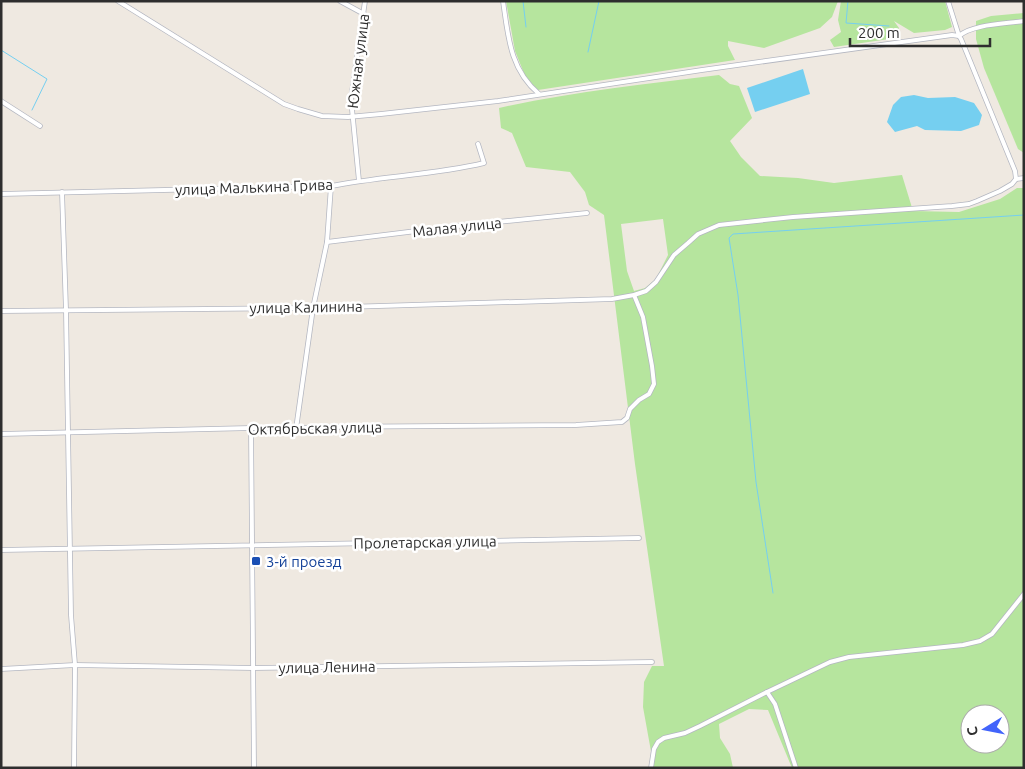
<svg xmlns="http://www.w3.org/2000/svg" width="1025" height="769" viewBox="0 0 1025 769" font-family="Ubuntu,sans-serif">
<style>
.green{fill:#b6e59e;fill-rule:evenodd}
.water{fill:#75cff0}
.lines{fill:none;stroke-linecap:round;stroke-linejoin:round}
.stream{stroke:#75cff0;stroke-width:1}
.street-casing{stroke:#b4b7c1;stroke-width:5.5}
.street{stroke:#fff;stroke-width:4}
.transit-dot{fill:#1a4fb4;stroke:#fff;stroke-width:2}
.labels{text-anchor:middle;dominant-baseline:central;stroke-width:5;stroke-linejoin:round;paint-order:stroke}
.street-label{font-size:15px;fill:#2e2e2e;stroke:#fff}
.transit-label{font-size:15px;fill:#164399;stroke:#fff;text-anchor:start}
</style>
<rect width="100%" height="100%" fill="#efe9e1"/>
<g class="green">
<path d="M506 1H838L832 17 820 28 764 48 728 41V46L735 60 538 90 526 78 515 51Z"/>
<path d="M841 1H945L952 27 945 30 914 33 894 21 899 28 896 38 834 47 830 40 841 32 838 20Z"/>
<path d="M1024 13V153L1018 149 984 68 976 39V21L991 16Z"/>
<path d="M719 75 730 84 739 86 752 118 730 141 741 157 760 176 798 178 834 183 902 175 913 211 959 212 1000 199 1017 188H1024V768H792L768 710 749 709 719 724 720 738 730 754 733 768H654L643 707 644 682 652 666H664L635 464 604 215 589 205 585 192 570 172 526 167 512 133 501 128 499 108C571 92 645 84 719 75ZM663 219 668 255 656 279 645 288 634 291 627 271 621 224ZM970 714H1000V744H970Z"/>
</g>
<g class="water">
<path d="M803 69 810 94 755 112 747 88Z"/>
<path d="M914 95 928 98 955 97 974 103 982 115 979 125 961 131 925 130 917 126 895 132 887 122 893 105 901 97Z"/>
</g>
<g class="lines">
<g class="stream">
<path d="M523 1 526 27"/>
<path d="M848 1 846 23 889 26"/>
<path d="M1 50 47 79 32 110"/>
<path d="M588 52 599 1"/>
<path d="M773 593 756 482 738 295 729 238 733 234 1024 215"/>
</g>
<g class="street-casing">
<g id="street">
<path d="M118 1 284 104 298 109 322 116 348 117 381 114 498 101 702 70 952 35 959 36C973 24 1005 24 1024 21"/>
<path d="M340 1 364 14"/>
<path d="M503 1C508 36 510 70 539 94"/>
<path d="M1 101 40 126"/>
<path d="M1016 179 1024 178"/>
<path d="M359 181 351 99 365 1"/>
<path d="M62 192 66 310 71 615 75 665 74 768"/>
<path d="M1 194 331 186C382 176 434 175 484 163L478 144"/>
<path d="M327 242 457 226 587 213"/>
<path d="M1 311 313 308 612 299 634 295 646 291 656 282 674 255 688 243 698 234 719 225 793 217 952 206 969 204 977 201 1000 191 1012 184 1016 179 1015 171 966 51 961 39 959 36 948 1"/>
<path d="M251 428 254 768"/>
<path d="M296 429 313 308 327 242 331 186"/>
<path d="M1 434 251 428 296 429 314 427 576 425 622 422 627 418 630 409 639 400 649 394 654 384 652 366 643 317 634 295"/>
<path d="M1 550 639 538"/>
<path d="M1 669 75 665 253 668 652 662"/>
<path d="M767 692 775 704 796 768"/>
<path d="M651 768 654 749 658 742 664 738 685 733 700 726 767 692 830 662 849 657 963 645 980 641 992 634 1024 594"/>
</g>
</g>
<use href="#street" class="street"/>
</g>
<rect class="transit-dot" x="251" y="556" width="10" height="10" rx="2.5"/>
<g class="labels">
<g class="street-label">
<text transform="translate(358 61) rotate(-83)">Южная улица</text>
<text transform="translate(254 187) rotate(-2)">улица Малькина Грива</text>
<text transform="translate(457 227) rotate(-6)">Малая улица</text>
<text transform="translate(306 307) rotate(-1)">улица Калинина</text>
<text transform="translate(315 428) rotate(-1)">Октябрьская улица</text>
<text transform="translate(425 542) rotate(-1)">Пролетарская улица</text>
<text transform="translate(327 667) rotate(-1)">улица Ленина</text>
</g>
<g class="transit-label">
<text x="266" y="561">3-й проезд</text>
</g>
</g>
<rect width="1025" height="769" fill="none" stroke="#2e2e2e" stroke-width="5"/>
<g transform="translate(985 729) rotate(260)"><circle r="24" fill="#ffffff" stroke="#ababab"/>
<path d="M0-4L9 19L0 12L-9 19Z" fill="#4264fb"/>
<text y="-8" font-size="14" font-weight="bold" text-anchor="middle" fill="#2e2e2e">С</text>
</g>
<path d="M850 38v8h140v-8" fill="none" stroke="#2e2e2e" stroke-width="2.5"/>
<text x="858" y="38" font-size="15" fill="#2e2e2e" stroke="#ffffff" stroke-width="4" paint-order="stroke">200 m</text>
</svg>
